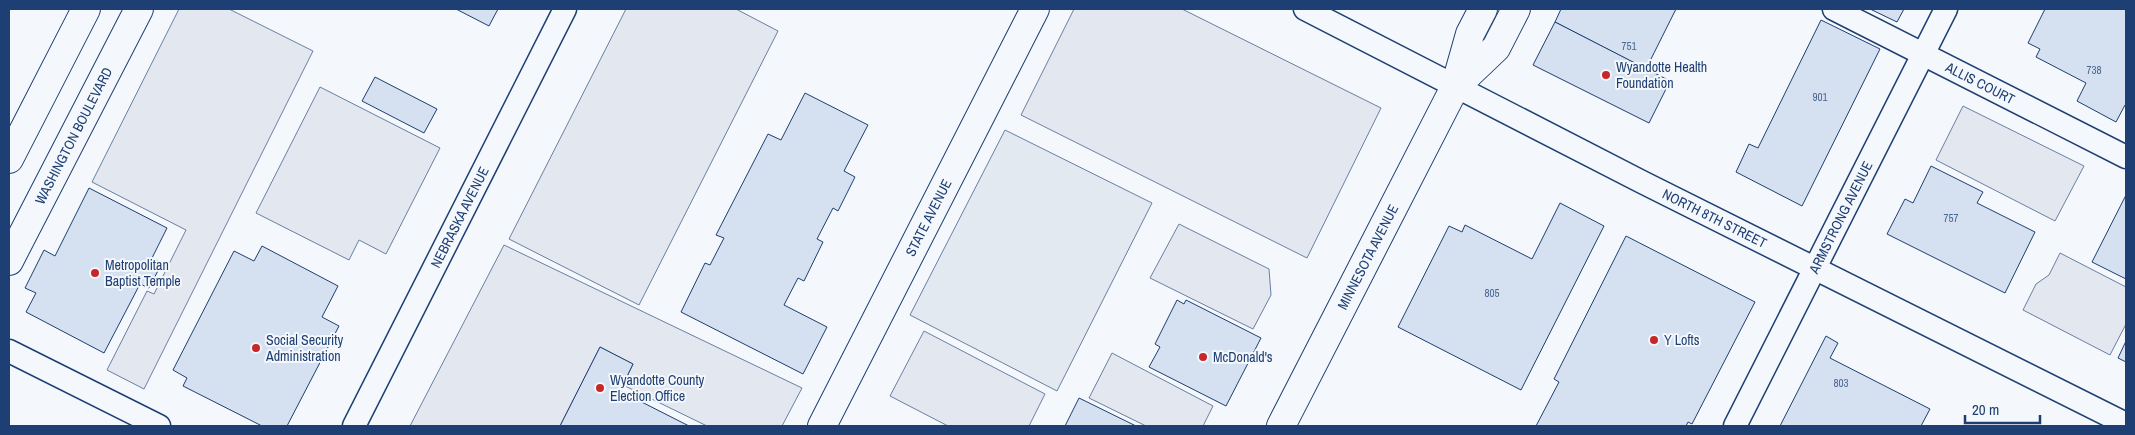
<svg xmlns="http://www.w3.org/2000/svg" width="2135" height="435" viewBox="0 0 2135 435" font-family="'Archivo Narrow',sans-serif">
<style>
.green{fill:#e3e9f0;stroke:#687fa3}
.parking{fill:#e3e8f0;stroke:#687fa3}
.building{fill:#d5e0f0;stroke:#1d3f73}
.lines{fill:none;stroke-linecap:round;stroke-linejoin:round}
.minor-casing{stroke:#1d3f73;stroke-width:25}
.secondary-casing{stroke:#1d3f73;stroke-width:30}
.primary-casing{stroke:#1d3f73;stroke-width:30}
.minor{stroke:#f4f7fb;stroke-width:22}
.secondary{stroke:#f4f7fb;stroke-width:28}
.primary{stroke:#f4f7fb;stroke-width:28}
.poi-dot{fill:#c62828;stroke:#f4f7fb;stroke-width:2}
.labels{text-anchor:middle;dominant-baseline:central;stroke-width:4;stroke-linejoin:round;paint-order:stroke}
.number-label{font-size:11px;fill:#4b6792}
.poi-label{font-size:14px;fill:#1d3f73;stroke:#f4f7fb;text-anchor:start}
.street-label{font-size:14px;fill:#1d3f73;stroke:#f4f7fb}
</style>
<rect width="100%" height="100%" fill="#f4f7fb"/>
<path class="green" d="M1005 130 1152 203 1057 391 910 315Z"/>
<g class="parking">
<path d="M179 9H229L313 51 144 389 107 370 147 291 154 294 186 230 92 182Z"/>
<path d="M626 9H736L778 31 639 305 509 239Z"/>
<path d="M1074 9H1182L1381 108 1307 258 1021 115Z"/>
<path d="M320 87 440 148 386 254 359 240 349 260 256 213Z"/>
<path d="M1963 106 2084 166 2055 221 1936 160Z"/>
<path d="M1179 224 1269 269 1271 295 1253 329 1150 278Z"/>
<path d="M504 245 802 388 782 426H707L623 385 633 364 600 347 560 426H410Z"/>
<path d="M2060 253 2126 287V324L2110 355 2023 310 2036 284 2049 275Z"/>
<path d="M924 331 1045 394 1029 426H948L890 396Z"/>
<path d="M1112 353 1213 406 1203 426H1146L1089 398Z"/>
</g>
<g class="building">
<path d="M456 9H498L489 26Z"/>
<path d="M1561 9H1676L1646 69 1555 22Z"/>
<path d="M1870 9H1904L1897 22Z"/>
<path d="M2045 9H2126V106L2125 105 2116 122 2077 101 2086 83 2036 57 2040 49 2028 43Z"/>
<path d="M1821 20 1880 49 1802 206 1736 172 1749 144 1758 148Z"/>
<path d="M1555 22 1670 81 1649 123 1533 65Z"/>
<path d="M375 77 437 109 424 133 362 101Z"/>
<path d="M805 93 868 125 844 171 855 177 838 211 833 208 817 239 823 242 804 281 798 278 784 305 827 327 803 374 681 312 705 263 710 265 724 238 716 235 768 134 781 140Z"/>
<path d="M1931 166 1983 192 1977 203 2035 232 2005 293 1887 234 1905 199 1913 203Z"/>
<path d="M89 188 167 228 152 258 162 263 149 288 140 284 104 353 26 312 36 293 25 288 44 250 55 256Z"/>
<path d="M2126 195V279L2092 262Z"/>
<path d="M1560 203 1604 226 1521 390 1398 327 1449 226 1462 232 1465 225 1532 259Z"/>
<path d="M1626 236 1755 302 1692 424 1688 422 1686 426H1536L1559 382 1554 379Z"/>
<path d="M262 246 338 286 322 317 339 326 287 426H262L183 386 187 378 173 370 234 251 254 261Z"/>
<path d="M1177 300 1184 304 1186 300 1261 338 1226 406 1149 367 1160 347 1155 344Z"/>
<path d="M1826 336 1838 343 1830 358 1930 409 1921 426H1780Z"/>
<path d="M2126 341V362L2118 358Z"/>
<path d="M600 347 633 364 620 391 689 426H560Z"/>
<path d="M1079 398 1136 426H1065Z"/>
</g>
<g class="lines">
<g class="minor-casing">
<g id="minor">
<path id="s1" d="M1305 9 1642 182 2126 424"/>
<path id="s2" d="M1834 9 2126 157"/>
<path d="M9 351 159 426"/>
<path id="s3" d="M354 426 565 9"/>
<path id="s4" d="M1735 426 1946 9"/>
</g>
</g>
<g class="secondary-casing">
<g id="secondary">
<path d="M1455 87 1496 48 1516 9"/>
<path id="s5" d="M822 426 1035 9"/>
<path id="s6" d="M1281 426 1455 87 1470 34 1483 9"/>
</g>
</g>
<g class="primary-casing">
<g id="primary">
<path d="M9 159 86 9"/>
<path id="s7" d="M9 261 139 9"/>
</g>
</g>
<use href="#minor" class="minor"/>
<use href="#secondary" class="secondary"/>
<use href="#primary" class="primary"/>
</g>
<g class="poi-dot">
<circle cx="1606" cy="75" r="5"/>
<circle cx="95" cy="273" r="5"/>
<circle cx="1654" cy="340" r="5"/>
<circle cx="256" cy="348" r="5"/>
<circle cx="1203" cy="357" r="5"/>
<circle cx="600" cy="388" r="5"/>
</g>
<g class="labels">
<g class="number-label">
<text x="1629" y="46">751</text>
<text x="2094" y="70">738</text>
<text x="1820" y="97">901</text>
<text x="1951" y="218">757</text>
<text x="1492" y="293">805</text>
<text x="1841" y="383">803</text>
</g>
<g class="poi-label">
<text x="1616" y="67">Wyandotte Health<tspan x="1616" dy="16">Foundation</tspan></text>
<text x="105" y="265">Metropolitan<tspan x="105" dy="16">Baptist Temple</tspan></text>
<text x="266" y="340">Social Security<tspan x="266" dy="16">Administration</tspan></text>
<text x="1664" y="340">Y Lofts</text>
<text x="1213" y="357">McDonald's</text>
<text x="610" y="380">Wyandotte County<tspan x="610" dy="16">Election Office</tspan></text>
</g>
<g class="street-label">
<text stroke="none"><textPath href="#s2" startOffset="164">ALLIS COURT</textPath></text>
<text stroke="none"><textPath href="#s7" startOffset="141">WASHINGTON BOULEVARD</textPath></text>
<text stroke="none"><textPath href="#s3" startOffset="234">NEBRASKA AVENUE</textPath></text>
<text stroke="none"><textPath href="#s5" startOffset="234">STATE AVENUE</textPath></text>
<text stroke="none"><textPath href="#s4" startOffset="234">ARMSTRONG AVENUE</textPath></text>
<text stroke="none"><textPath href="#s1" startOffset="460">NORTH 8TH STREET</textPath></text>
<text stroke="none"><textPath href="#s6" startOffset="190">MINNESOTA AVENUE</textPath></text>
</g>
</g>
<rect width="2135" height="435" fill="none" stroke="#1d3f73" stroke-width="20"/>
<path d="M1965 415v8h75v-8" fill="none" stroke="#1d3f73" stroke-width="2.5"/>
<text x="1972" y="415" font-size="15" fill="#1d3f73" stroke="#f4f7fb" stroke-width="4" paint-order="stroke">20 m</text>
</svg>
